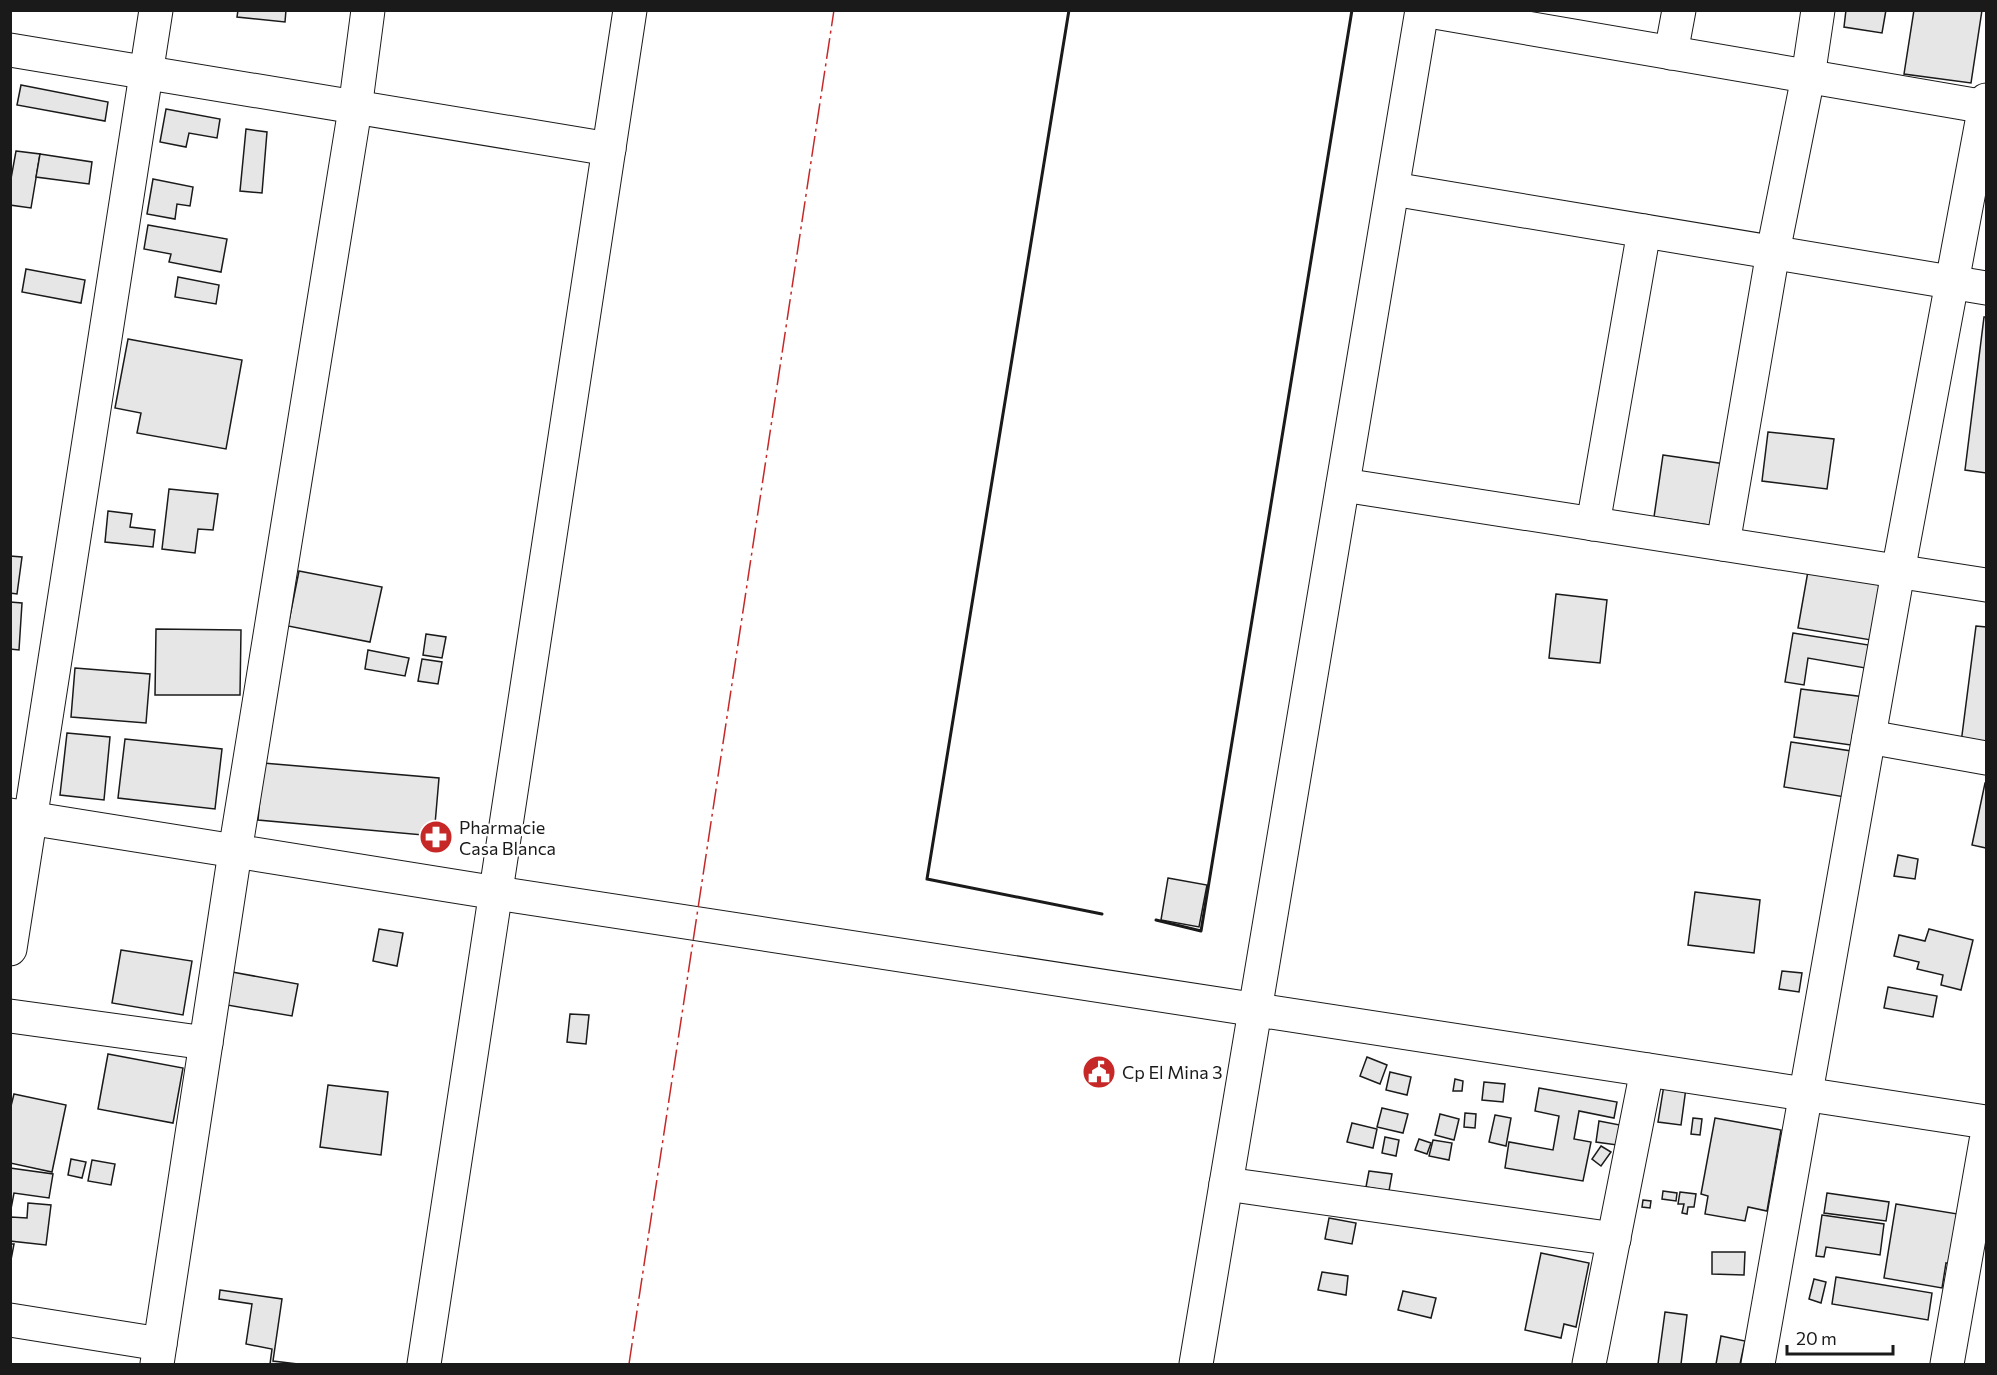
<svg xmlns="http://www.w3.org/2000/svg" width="1997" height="1375" viewBox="0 0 1997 1375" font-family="Commissioner,sans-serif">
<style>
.building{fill:#e6e6e6;stroke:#1a1a1a;stroke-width:1.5}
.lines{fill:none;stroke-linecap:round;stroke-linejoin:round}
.minor-casing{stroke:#1a1a1a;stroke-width:35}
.minor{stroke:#fff;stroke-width:33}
.wall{stroke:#1a1a1a;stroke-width:3}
.power{stroke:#c62828;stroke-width:1.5;stroke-dasharray:21 4.5 3 4.5;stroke-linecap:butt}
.labels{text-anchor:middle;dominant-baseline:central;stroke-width:4.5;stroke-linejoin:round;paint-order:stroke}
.poi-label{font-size:18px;fill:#1a1a1a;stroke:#fff;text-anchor:start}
</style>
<rect width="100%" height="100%" fill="#fff"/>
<g class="building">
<path d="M238 10H286L285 22 237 17Z"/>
<path d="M1846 10H1886L1882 33 1844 27Z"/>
<path d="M1914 10H1982L1971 83 1904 74Z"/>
<path d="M21 85 108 102 105 121 17 105Z"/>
<path d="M166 109 220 119 217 138 189 133 186 147 160 142Z"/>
<path d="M246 129 267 132 262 193 240 191Z"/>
<path d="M16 151 40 154 31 208 10 205V184Z"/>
<path d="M40 154 92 162 89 184 36 177Z"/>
<path d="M153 179 193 187 190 206 177 204 175 219 147 214Z"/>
<path d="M148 225 227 239 221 272 169 262 171 254 144 249Z"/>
<path d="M26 269 85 280 81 303 22 292Z"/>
<path d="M178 277 219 285 216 304 175 297Z"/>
<path d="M1984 317H1986V473L1965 470Z"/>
<path d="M128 339 242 360 226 449 137 433 141 413 115 408Z"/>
<path d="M1768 432 1834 439 1827 489 1762 481Z"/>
<path d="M1663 455 1725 464 1716 526 1654 517Z"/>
<path d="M169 489 218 494 213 530 198 529 195 553 162 549Z"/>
<path d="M108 511 132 514 130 527 155 530 153 547 105 542Z"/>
<path d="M10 556 22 557 17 594 10 593Z"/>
<path d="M299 571 382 587 370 642 288 626Z"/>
<path d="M1808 571 1886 585 1877 641 1798 628Z"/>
<path d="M1556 594 1607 600 1600 663 1549 658Z"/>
<path d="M10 602 22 603 19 650 10 649Z"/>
<path d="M1976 626 1986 627V746L1961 743Z"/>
<path d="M156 629 241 630 240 695H155Z"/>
<path d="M1793 633 1875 646 1871 669 1808 658 1804 685 1785 682Z"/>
<path d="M426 634 446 637 442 658 423 655Z"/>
<path d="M368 650 409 658 405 676 365 669Z"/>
<path d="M422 659 442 662 438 684 418 681Z"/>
<path d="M75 668 150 674 146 723 71 717Z"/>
<path d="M1801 689 1865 697 1858 746 1794 737Z"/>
<path d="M67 733 110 737 104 800 60 795Z"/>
<path d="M125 739 222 749 215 809 118 798Z"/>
<path d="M1791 742 1858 752 1851 798 1784 787Z"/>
<path d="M263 763 439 778 434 836 258 820Z"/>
<path d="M1985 783H1986V848L1972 845Z"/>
<path d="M1898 855 1918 859 1915 879 1894 876Z"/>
<path d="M1168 878 1207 885 1199 927 1161 920Z"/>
<path d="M1695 892 1760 900 1754 953 1688 945Z"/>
<path d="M379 929 403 933 397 966 373 961Z"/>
<path d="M1929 929 1973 940 1961 990 1941 985 1943 975 1917 969 1919 962 1894 956 1899 935 1925 941Z"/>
<path d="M121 950 192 961 183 1015 112 1003Z"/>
<path d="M1782 971 1802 973 1799 992 1779 989Z"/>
<path d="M232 972 298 984 292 1016 227 1005Z"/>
<path d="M1888 987 1937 996 1933 1017 1884 1008Z"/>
<path d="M570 1014 589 1015 586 1044 567 1042Z"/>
<path d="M108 1054 183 1068 173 1123 98 1109Z"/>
<path d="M1367 1057 1387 1065 1380 1084 1360 1076Z"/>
<path d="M1390 1072 1411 1077 1407 1095 1386 1090Z"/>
<path d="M1455 1079 1463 1081 1462 1091H1453Z"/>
<path d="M1484 1082 1505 1084 1503 1102 1482 1100Z"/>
<path d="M328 1085 388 1092 381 1155 320 1147Z"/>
<path d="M1664 1085 1686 1088 1681 1125 1658 1122Z"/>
<path d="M1539 1088 1617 1102 1614 1118 1579 1111 1574 1139 1591 1142 1583 1181 1505 1168 1509 1142 1553 1150 1559 1116 1535 1111Z"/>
<path d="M14 1094 66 1105 52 1172 10 1163V1110Z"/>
<path d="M1382 1108 1408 1114 1403 1133 1377 1127Z"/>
<path d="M1465 1113 1476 1114 1475 1128 1464 1127Z"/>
<path d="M1440 1114 1459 1119 1454 1140 1435 1135Z"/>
<path d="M1495 1115 1511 1118 1506 1146 1489 1142Z"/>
<path d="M1693 1118 1702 1119 1700 1135 1691 1134Z"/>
<path d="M1715 1118 1781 1130 1767 1211 1748 1207 1745 1221 1705 1214 1708 1196 1701 1194Z"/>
<path d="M1599 1121 1620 1125 1617 1145 1596 1142Z"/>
<path d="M1352 1123 1377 1129 1373 1148 1347 1142Z"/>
<path d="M1385 1137 1399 1140 1396 1156 1382 1153Z"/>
<path d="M1419 1139 1431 1143 1427 1154 1415 1150Z"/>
<path d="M1433 1140 1452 1143 1449 1160 1429 1156Z"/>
<path d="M1601 1146 1611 1152 1601 1166 1592 1159Z"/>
<path d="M71 1159 86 1162 82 1178 68 1175Z"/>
<path d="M92 1160 115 1164 111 1185 88 1181Z"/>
<path d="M10 1168 53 1174 49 1198 14 1193 10 1214Z"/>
<path d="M1369 1171 1392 1174 1389 1191 1366 1187Z"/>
<path d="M1663 1191 1677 1193 1676 1201 1662 1199Z"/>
<path d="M1680 1192 1696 1194 1694 1207H1688L1687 1214 1682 1213 1684 1204H1678Z"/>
<path d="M1827 1193 1889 1202 1886 1221 1824 1213Z"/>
<path d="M1643 1200 1651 1201 1650 1208 1642 1207Z"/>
<path d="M28 1203 51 1205 46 1245 10 1241 11 1217 27 1218Z"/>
<path d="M1896 1204 1964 1215 1956 1265 1946 1263 1942 1288 1884 1278Z"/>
<path d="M1822 1215 1884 1224 1880 1255 1826 1247 1824 1257 1816 1256Z"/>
<path d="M1329 1218 1356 1223 1352 1244 1325 1239Z"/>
<path d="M10 1244H14L10 1265Z"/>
<path d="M1712 1252H1745L1744 1275 1712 1274Z"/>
<path d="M1541 1253 1589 1263 1576 1327 1564 1324 1561 1338 1525 1330Z"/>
<path d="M1322 1272 1348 1276 1346 1295 1318 1290Z"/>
<path d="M1836 1277 1932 1293 1928 1320 1832 1304Z"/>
<path d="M1814 1279 1826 1282 1821 1303 1809 1299Z"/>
<path d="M220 1290 282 1299 273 1361 298 1364H270L272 1349 246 1344 252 1304 219 1299Z"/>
<path d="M1403 1291 1436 1298 1431 1318 1398 1310Z"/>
<path d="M1665 1312 1687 1315 1681 1364H1658Z"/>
<path d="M1721 1336 1745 1341 1740 1364H1716Z"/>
</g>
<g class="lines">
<g class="minor-casing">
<g id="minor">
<path d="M1423 10 1986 107"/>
<path d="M10 50 609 149"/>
<path d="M1671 53 1679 10"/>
<path d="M1393 189 1986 288"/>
<path d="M1343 485 1986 585"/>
<path d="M1593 524 1644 231"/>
<path d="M1723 544 1773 252 1808 77 1818 10"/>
<path d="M1869 737 1986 758"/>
<path d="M10 815 497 893 1986 1122"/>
<path d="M10 949 156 10"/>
<path d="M10 1016 206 1043"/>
<path d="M1226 1184 1614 1239"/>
<path d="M10 1320 160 1344"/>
<path d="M157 1364 235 852 355 109 368 10"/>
<path d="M424 1364 630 10"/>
<path d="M1196 1364 1422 10"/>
<path d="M1589 1364 1647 1070"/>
<path d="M1758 1364 1898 572 1986 100"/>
<path d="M1947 1364 1986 1141"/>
</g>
</g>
<use href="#minor" class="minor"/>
<g class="wall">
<path d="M1069 10 927 879 1102 914"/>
<path d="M1156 920 1201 931 1352 10"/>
</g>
<path class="power" d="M629 1364 834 10"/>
</g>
<defs>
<g id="pharmacy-disc" transform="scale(1.725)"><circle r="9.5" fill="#c62828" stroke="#fff"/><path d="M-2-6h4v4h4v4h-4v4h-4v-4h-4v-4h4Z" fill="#fff"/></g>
<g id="civic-disc" transform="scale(1.725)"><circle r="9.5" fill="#c62828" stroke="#fff"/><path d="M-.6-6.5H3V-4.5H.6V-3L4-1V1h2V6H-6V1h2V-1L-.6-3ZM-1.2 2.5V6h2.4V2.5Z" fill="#fff"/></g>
</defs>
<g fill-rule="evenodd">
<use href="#pharmacy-disc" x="436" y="837"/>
<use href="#civic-disc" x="1099" y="1072"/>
</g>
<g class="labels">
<g class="poi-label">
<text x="459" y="827">Pharmacie<tspan x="459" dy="21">Casa Blanca</tspan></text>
<text x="1122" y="1072">Cp El Mina 3</text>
</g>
</g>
<rect width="1997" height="1375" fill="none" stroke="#1a1a1a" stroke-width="24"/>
<path d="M1787 1345v9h106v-9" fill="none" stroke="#1a1a1a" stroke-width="3"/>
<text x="1796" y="1345" font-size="18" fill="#1a1a1a" stroke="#ffffff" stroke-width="4.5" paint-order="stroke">20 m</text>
</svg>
